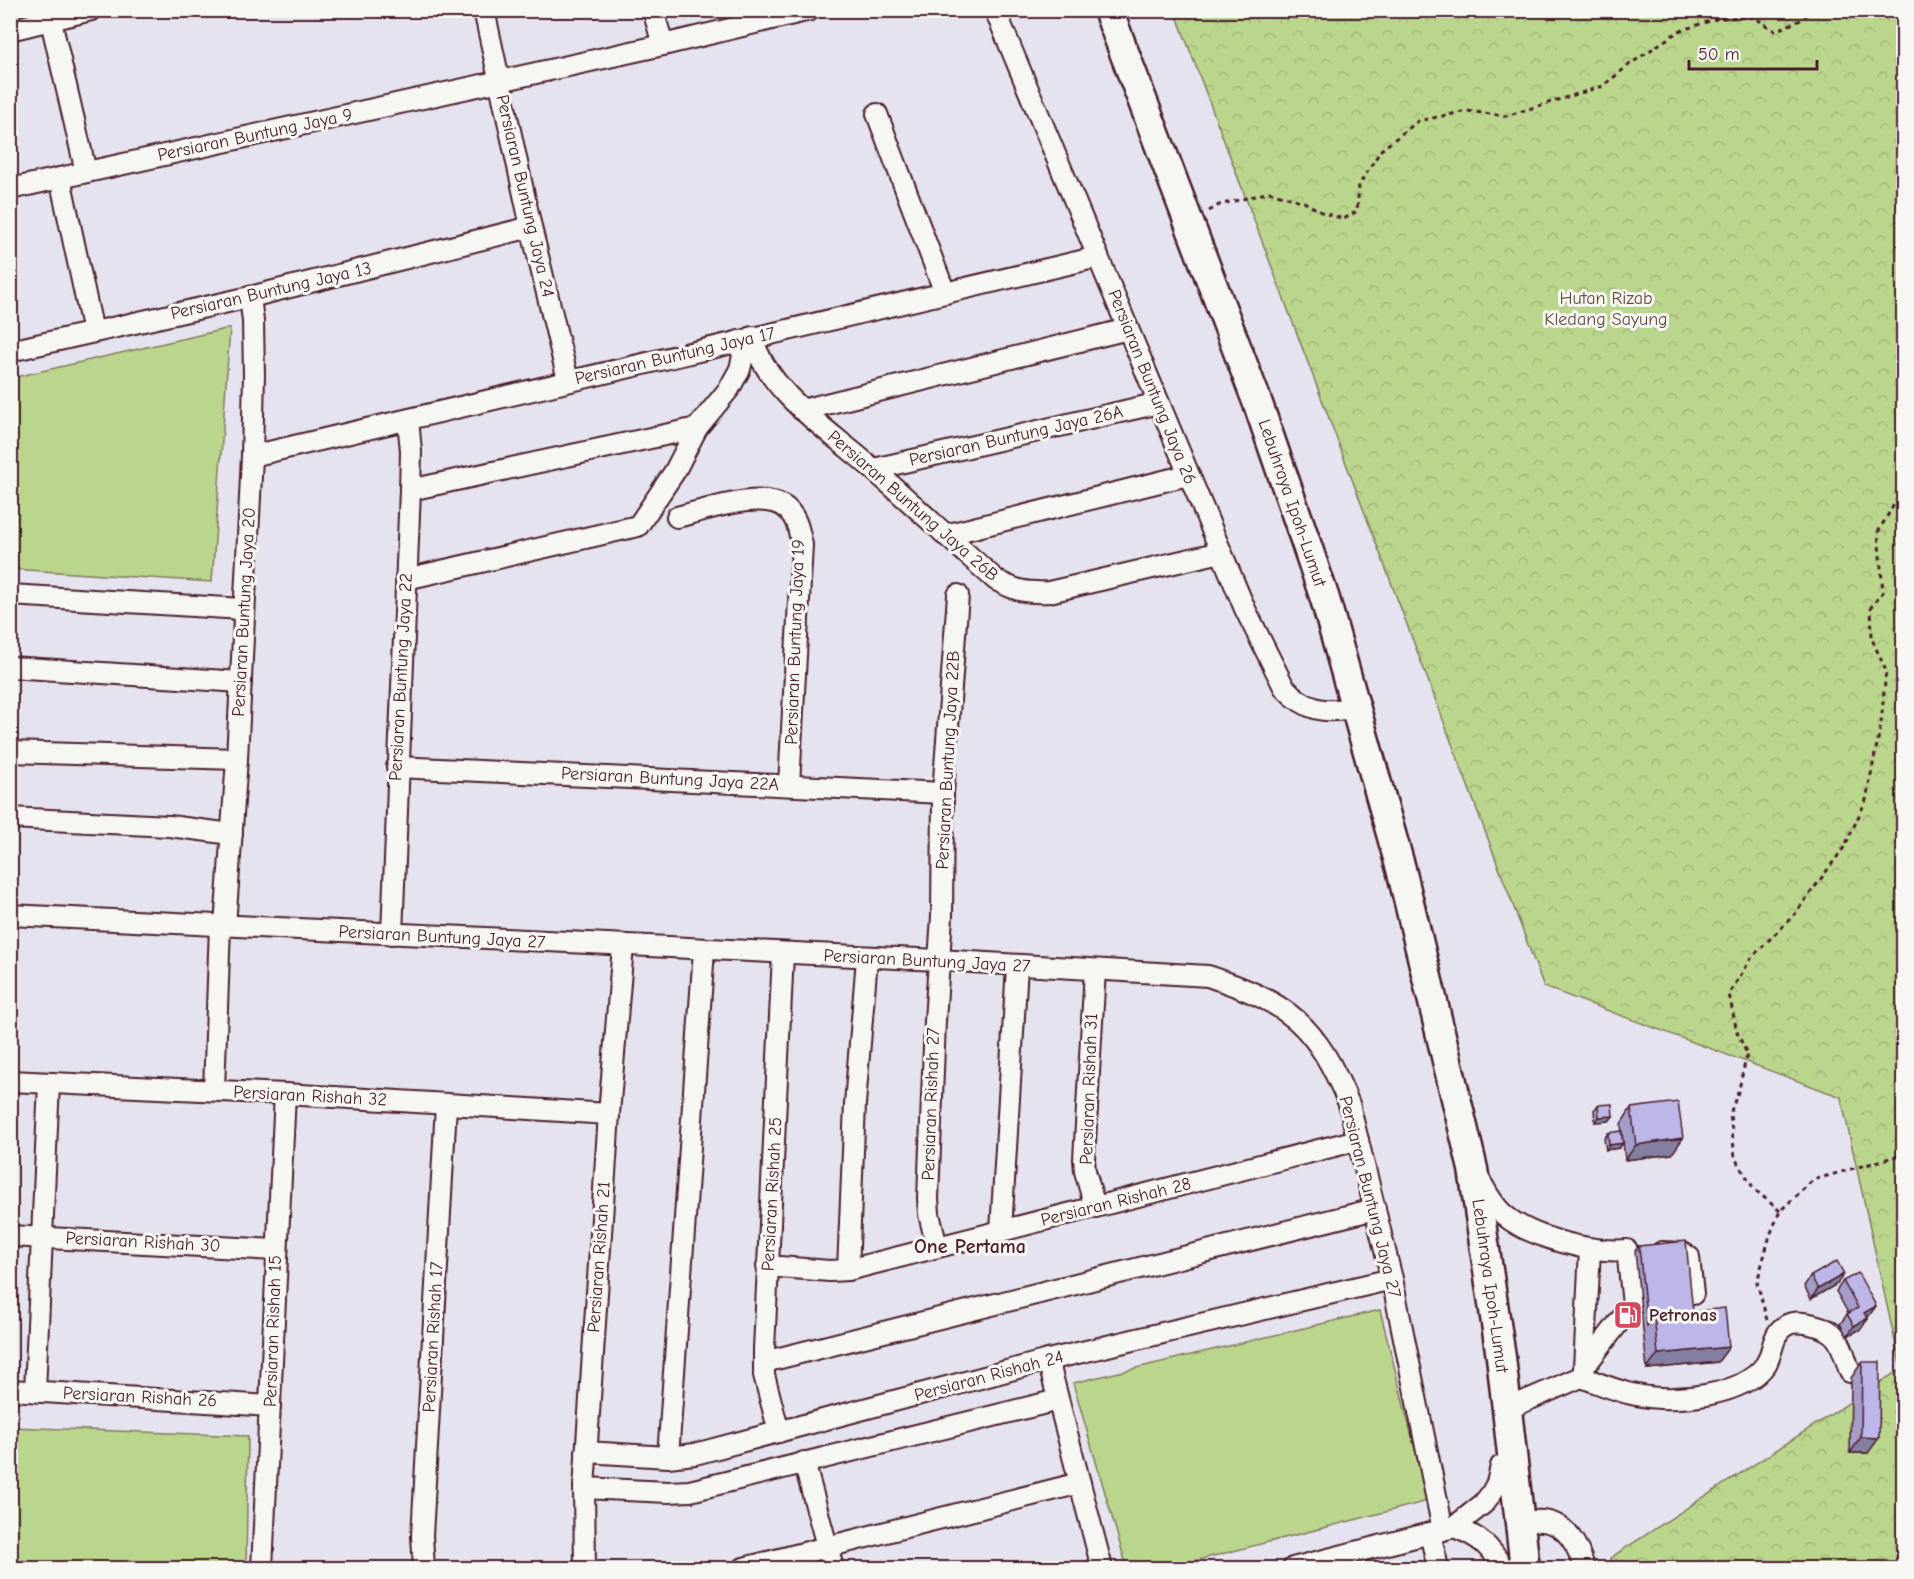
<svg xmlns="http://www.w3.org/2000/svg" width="1914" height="1579" viewBox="0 0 1914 1579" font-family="'Comic Neue',sans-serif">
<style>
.forest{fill:url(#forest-crowns);stroke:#827a5c;stroke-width:1.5}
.park{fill:#bad58c;stroke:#827a5c;stroke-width:1.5}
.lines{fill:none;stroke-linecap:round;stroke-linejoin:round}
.minor-casing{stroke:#4a1f2b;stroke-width:24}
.highway-casing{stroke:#4a1f2b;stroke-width:33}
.path{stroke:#4a1f2b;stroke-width:3;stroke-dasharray:4.5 4.5;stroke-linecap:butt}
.minor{stroke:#f6f6f2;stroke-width:20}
.highway{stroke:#f6f6f2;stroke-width:28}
.wall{fill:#a39dc8;stroke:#4a1f2b;stroke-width:1.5}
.shaded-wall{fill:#847fa2;stroke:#4a1f2b;stroke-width:1.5}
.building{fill:#bdb6e8;stroke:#4a1f2b;stroke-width:1.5}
.labels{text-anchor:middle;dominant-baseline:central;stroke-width:6;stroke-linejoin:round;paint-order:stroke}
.street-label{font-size:18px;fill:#4a1f2b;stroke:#f6f6f2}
.park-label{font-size:18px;fill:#664c43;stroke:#f6f6f2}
.poi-label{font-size:18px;font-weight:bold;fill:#4a1f2b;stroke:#f6f6f2;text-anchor:start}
.neighbourhood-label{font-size:20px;font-weight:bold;fill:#4a1f2b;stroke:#f6f6f2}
</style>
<defs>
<pattern id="forest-crowns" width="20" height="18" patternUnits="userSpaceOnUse" patternTransform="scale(1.5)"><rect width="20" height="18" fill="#bad58c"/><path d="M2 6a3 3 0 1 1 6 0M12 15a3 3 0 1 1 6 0" fill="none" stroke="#a1b679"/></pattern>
</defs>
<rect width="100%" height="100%" fill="#e5e3ef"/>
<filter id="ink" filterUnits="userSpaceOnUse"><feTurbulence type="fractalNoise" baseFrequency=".0167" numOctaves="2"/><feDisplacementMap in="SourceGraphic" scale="12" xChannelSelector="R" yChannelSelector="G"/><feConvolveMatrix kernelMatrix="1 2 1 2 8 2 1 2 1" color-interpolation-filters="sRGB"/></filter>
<g filter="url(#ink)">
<path class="forest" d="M1175 11H1903V1568H1612L1610 1558 1901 1369 1841 1097 1544 987Z"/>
<g class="park">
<path d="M230 328 212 582 11 569V378Z"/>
<path d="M1380 1310 1428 1501 1167 1568H1127L1073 1383Z"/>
<path d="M11 1427 248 1436 246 1568H11Z"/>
</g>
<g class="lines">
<g class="minor-casing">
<g id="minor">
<path d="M484 10 531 227 568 380"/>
<path d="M653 10 663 45 810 10"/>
<path d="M995 10 1245 609 1284 687C1306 711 1325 714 1355 707"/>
<path d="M51 21 86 172"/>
<path d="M10 30 91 10"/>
<path d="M877 114 945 293"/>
<path d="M60 178 93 332"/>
<path d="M10 189 663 45"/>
<path d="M752 337C769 395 832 432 874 470 915 506 955 544 996 580 1016 591 1026 593 1049 592L1221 552"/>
<path d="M10 351 250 297 531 227"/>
<path d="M802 410 1128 329"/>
<path d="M252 456 1098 257"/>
<path d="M874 469 1159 403"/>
<path d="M410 490 697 428"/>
<path d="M677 517C704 511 768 487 789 511 798 521 799 532 802 545L789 785"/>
<path d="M945 535 1188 475"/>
<path d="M406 579 638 526 675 471 697 428 729 389 740 369 743 356 739 341"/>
<path d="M10 595 243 609"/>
<path d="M10 667 241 682"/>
<path d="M10 752 237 759"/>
<path d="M397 767 943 793"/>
<path d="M10 818 169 826 232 834"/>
<path d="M10 915 938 960 1208 976C1289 1003 1316 1024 1349 1104L1392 1279 1443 1530"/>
<path d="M225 926 237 759 252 456 254 375 253 321 250 297"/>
<path d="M392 934 410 490 411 451 408 420"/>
<path d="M1095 970 1084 1159 1085 1171 1095 1207"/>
<path d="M10 1081 285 1094 609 1114"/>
<path d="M214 1090 220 926"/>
<path d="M1479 1179C1486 1191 1492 1204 1503 1214 1530 1238 1591 1253 1627 1250L1633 1304 1585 1366"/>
<path d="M1001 1231 1017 966"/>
<path d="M10 1236 276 1250"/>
<path d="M937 1247 929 1214 928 1198 935 1021 942 916 943 793 958 595"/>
<path d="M1662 1252 1683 1253 1689 1257 1693 1294 1665 1299"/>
<path d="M767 1266 830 1271 848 1270 1358 1140"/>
<path d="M848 1270 855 1104 867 958"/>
<path d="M1048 1360 1102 1568"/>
<path d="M764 1362 1375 1209"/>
<path d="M1584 1369 1590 1249"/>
<path d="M10 1390 270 1406"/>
<path d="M35 1391 49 1083"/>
<path d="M1507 1409 1581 1377C1599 1383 1618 1392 1637 1395 1673 1403 1743 1397 1766 1364 1775 1349 1771 1329 1792 1323 1798 1322 1808 1323 1814 1325 1841 1331 1842 1349 1850 1372"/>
<path d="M779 1432 764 1375V1349L783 954"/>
<path d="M586 1452 668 1457 695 1454 1048 1360 1392 1279"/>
<path d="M668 1457 704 950"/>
<path d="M804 1462 833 1568"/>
<path d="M584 1488 668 1492 690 1491 1058 1400"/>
<path d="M1519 1522C1527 1522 1535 1520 1543 1521 1567 1523 1579 1548 1584 1568"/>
<path d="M1454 1527C1480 1537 1489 1545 1503 1568"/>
<path d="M1430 1533 1438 1568"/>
<path d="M262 1568 285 1094"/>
<path d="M424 1568 422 1536 446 1105"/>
<path d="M585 1568 584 1488 609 1114 623 946"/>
<path d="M744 1568 1080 1483"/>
<path d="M1293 1568 1454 1527 1483 1504 1491 1494 1497 1483 1501 1466"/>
</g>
</g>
<g class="highway-casing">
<path id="highway" d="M1108 10 1258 404 1301 528 1325 599 1401 869 1473 1169 1501 1357 1525 1568"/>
</g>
<g class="path">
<path d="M1209 211 1219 205 1270 192 1304 202 1323 213 1344 219 1357 211 1359 185 1381 150 1418 121 1467 111 1506 116 1603 86 1630 64 1679 31 1719 18 1754 17 1775 31 1803 19 1811 10"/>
<path d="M1780 1211 1754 1189 1735 1158 1730 1114 1739 1089 1747 1054 1737 1032 1729 994 1752 957 1795 914 1845 846 1866 800 1881 724 1886 671 1872 639 1871 607 1883 592 1878 532 1896 501 1904 497"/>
<path d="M1767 1320 1757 1282 1770 1235 1780 1211 1813 1180 1904 1154"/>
</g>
<use href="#minor" class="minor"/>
<use href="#highway" class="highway"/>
</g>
<g class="wall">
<path d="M1598 1105 1613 1116 1609 1121 1595 1122 1594 1110Z"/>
<path d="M1631 1108 1672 1154 1625 1160 1621 1124Z"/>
<path d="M1608 1133 1623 1143 1619 1148 1606 1150 1604 1139Z"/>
<path d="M1639 1246 1693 1312 1718 1362 1647 1369 1635 1251Z"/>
<path d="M1811 1276 1837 1284 1811 1299 1804 1286Z"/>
<path d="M1843 1281 1876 1306 1867 1317 1868 1318 1861 1329 1847 1336 1840 1324 1848 1313 1836 1291Z"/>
<path d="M1862 1362 1868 1453H1850L1851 1378Z"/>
</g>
<g class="shaded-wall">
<path d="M1613 1116 1609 1121 1595 1122 1599 1117Z"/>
<path d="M1683 1138 1672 1154 1625 1160 1636 1145Z"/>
<path d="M1623 1143 1619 1148 1606 1150 1609 1145Z"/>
<path d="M1844 1274 1837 1284 1811 1299 1818 1289Z"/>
<path d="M1876 1306 1869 1316 1857 1323 1864 1313Z"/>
<path d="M1868 1318 1861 1329 1847 1336 1854 1326Z"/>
<path d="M1729 1347 1718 1362 1647 1369 1658 1354Z"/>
<path d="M1861 1437 1879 1438 1868 1453H1850Z"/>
</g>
<g class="building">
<path d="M1678 1102 1683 1138 1636 1145 1631 1108Z"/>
<path d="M1612 1104 1613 1116 1599 1117 1598 1105Z"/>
<path d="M1621 1131 1623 1143 1609 1145 1608 1133Z"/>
<path d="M1686 1241 1693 1312 1654 1316 1647 1326 1639 1246Z"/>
<path d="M1837 1261 1844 1274 1818 1289 1811 1276Z"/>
<path d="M1858 1273 1876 1306 1864 1313 1868 1318 1854 1326 1847 1314 1858 1308 1843 1281Z"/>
<path d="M1725 1308 1729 1347 1658 1354 1654 1316Z"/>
<path d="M1862 1362H1880L1879 1438 1861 1437Z"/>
</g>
</g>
<defs>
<g id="fuel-square" transform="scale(1.5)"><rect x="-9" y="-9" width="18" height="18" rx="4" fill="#d1495b" stroke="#f6f6f2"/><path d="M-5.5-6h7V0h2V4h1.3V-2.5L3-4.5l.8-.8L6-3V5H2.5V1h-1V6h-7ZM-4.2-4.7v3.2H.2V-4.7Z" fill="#fff"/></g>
</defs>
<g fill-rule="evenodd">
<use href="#fuel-square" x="1628" y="1315"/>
</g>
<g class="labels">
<g class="street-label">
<text transform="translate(255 135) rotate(-12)">Persiaran Buntung Jaya 9</text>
<text transform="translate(525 196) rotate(77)">Persiaran Buntung Jaya 24</text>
<text transform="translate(271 291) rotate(-13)">Persiaran Buntung Jaya 13</text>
<text transform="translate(675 356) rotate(-13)">Persiaran Buntung Jaya 17</text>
<text transform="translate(1152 387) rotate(68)">Persiaran Buntung Jaya 26</text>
<text transform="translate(1016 436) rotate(-13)">Persiaran Buntung Jaya 26A</text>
<text transform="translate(1292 503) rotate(71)">Lebuhraya Ipoh-Lumut</text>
<text transform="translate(913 506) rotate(41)">Persiaran Buntung Jaya 26B</text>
<text transform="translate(244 612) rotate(-87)">Persiaran Buntung Jaya 20</text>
<text transform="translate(795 642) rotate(-88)">Persiaran Buntung Jaya 19</text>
<text transform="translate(401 677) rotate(-87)">Persiaran Buntung Jaya 22</text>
<text transform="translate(948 760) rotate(-87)">Persiaran Buntung Jaya 22B</text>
<text transform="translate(670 779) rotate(3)">Persiaran Buntung Jaya 22A</text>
<text transform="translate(442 937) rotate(3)">Persiaran Buntung Jaya 27</text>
<text transform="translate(927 961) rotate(3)">Persiaran Buntung Jaya 27</text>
<text transform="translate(1089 1089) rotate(-88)">Persiaran Rishah 31</text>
<text transform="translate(310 1096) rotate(3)">Persiaran Rishah 32</text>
<text transform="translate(931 1104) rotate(-88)">Persiaran Rishah 27</text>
<text transform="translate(772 1194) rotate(-87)">Persiaran Rishah 25</text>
<text transform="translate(1370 1197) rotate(76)">Persiaran Buntung Jaya 27</text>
<text transform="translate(1116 1202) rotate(-14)">Persiaran Rishah 28</text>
<text transform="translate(143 1242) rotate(3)">Persiaran Rishah 30</text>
<text transform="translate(599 1257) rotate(-86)">Persiaran Rishah 21</text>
<text transform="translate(1490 1286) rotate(82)">Lebuhraya Ipoh-Lumut</text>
<text transform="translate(273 1331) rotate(-88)">Persiaran Rishah 15</text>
<text transform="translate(433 1337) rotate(-87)">Persiaran Rishah 17</text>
<text transform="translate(989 1376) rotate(-15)">Persiaran Rishah 24</text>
<text transform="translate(140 1397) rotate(3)">Persiaran Rishah 26</text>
</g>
<g class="park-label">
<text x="1606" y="298">Hutan Rizab<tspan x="1606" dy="21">Kledang Sayung</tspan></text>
</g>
<g class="poi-label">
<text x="1649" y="1315">Petronas</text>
</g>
<g class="neighbourhood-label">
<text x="970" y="1246">One Pertama</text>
</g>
</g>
<rect width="1914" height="1579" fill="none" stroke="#f6f6f2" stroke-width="36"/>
<rect x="18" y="18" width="1878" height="1543" fill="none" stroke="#4a1f2b" stroke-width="2" filter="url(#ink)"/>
<path d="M1689 60v9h128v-9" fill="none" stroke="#4a1f2b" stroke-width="3"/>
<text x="1698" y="60" font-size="18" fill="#4a1f2b" stroke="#f6f6f2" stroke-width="4.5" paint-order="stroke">50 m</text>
</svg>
